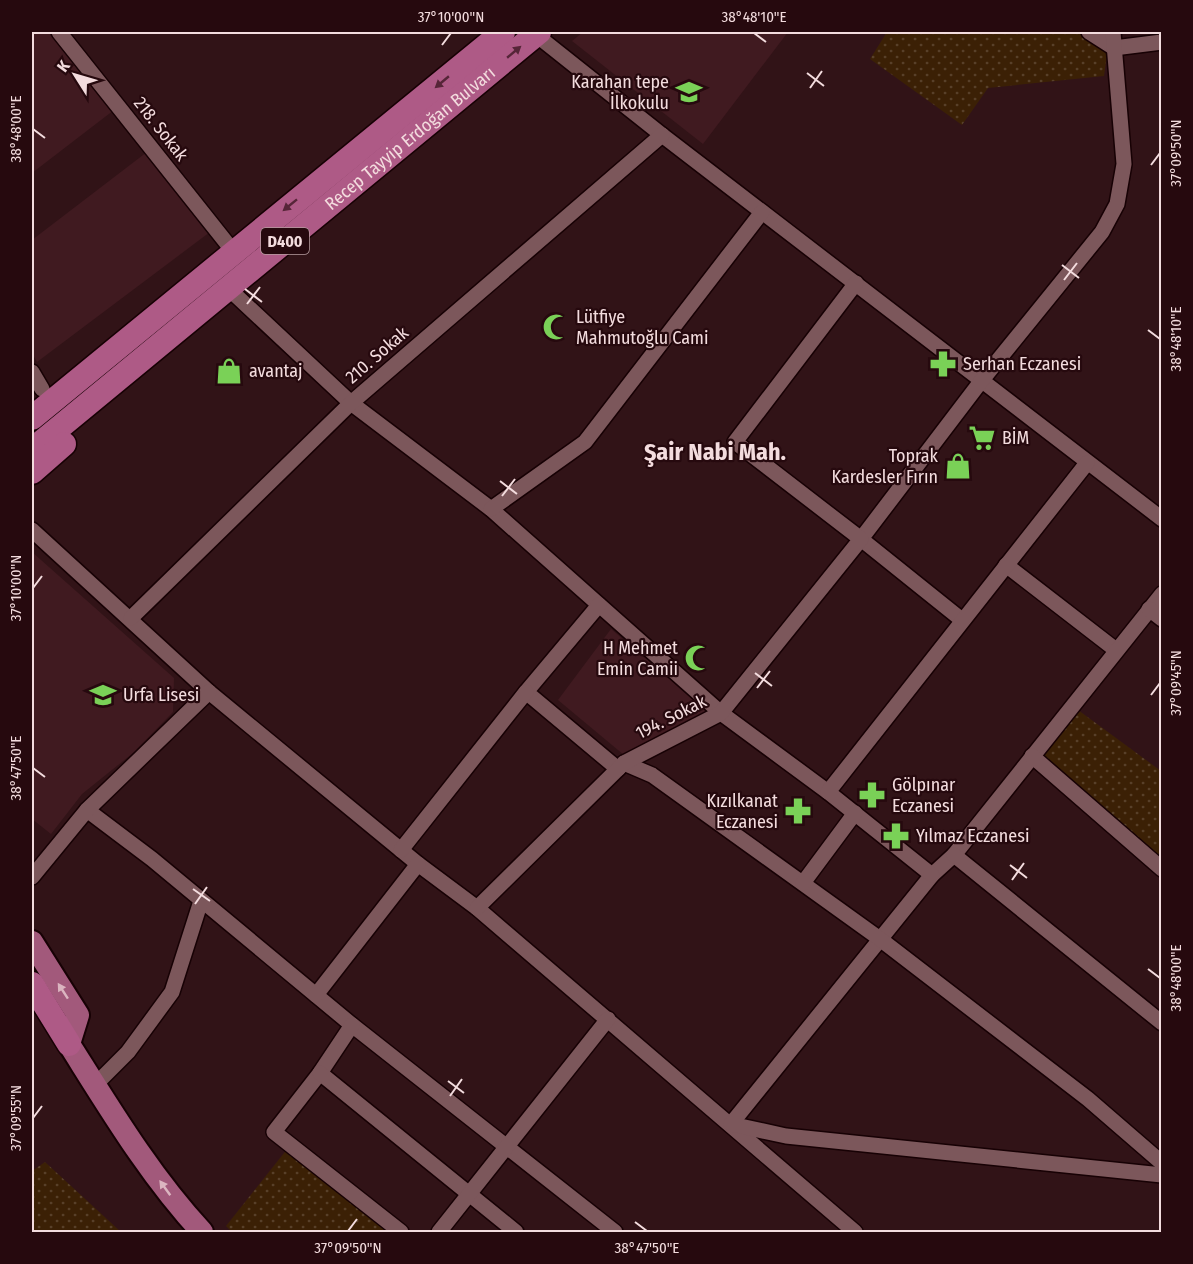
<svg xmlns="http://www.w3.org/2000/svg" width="1193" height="1264" viewBox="0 0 1193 1264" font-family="'Fira Sans Condensed',sans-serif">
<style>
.built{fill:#401a20}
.park{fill:url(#park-dots)}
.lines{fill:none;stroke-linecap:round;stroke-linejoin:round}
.minor-casing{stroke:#170104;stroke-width:18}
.primary-casing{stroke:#170104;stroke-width:26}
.trunk-casing{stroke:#170104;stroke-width:27}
.minor{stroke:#7c575b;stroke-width:15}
.primary{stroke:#a2597b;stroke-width:22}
.trunk{stroke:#ae5a86;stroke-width:24}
.oneway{fill:#562538}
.oneway2{fill:#dbb5c0}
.ticks{fill:none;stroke:#f3dcde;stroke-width:2}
.labels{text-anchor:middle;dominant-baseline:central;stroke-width:4.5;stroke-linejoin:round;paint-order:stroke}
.shield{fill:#26090e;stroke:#b69da0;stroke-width:1.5}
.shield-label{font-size:16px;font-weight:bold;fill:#f3dcde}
.poi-label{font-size:18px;fill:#f3dcde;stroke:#26090e;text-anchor:start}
.street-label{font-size:18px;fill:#f3dcde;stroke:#26090e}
.district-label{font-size:24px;font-weight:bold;fill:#f3dcde;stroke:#26090e}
.neatline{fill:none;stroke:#f3dcde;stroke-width:2}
.ticks-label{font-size:15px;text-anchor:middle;fill:#f3dcde}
</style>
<defs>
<pattern id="park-dots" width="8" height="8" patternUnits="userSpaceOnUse" patternTransform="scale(1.5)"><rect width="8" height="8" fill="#3b2005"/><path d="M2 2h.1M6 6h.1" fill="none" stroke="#584029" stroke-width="1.8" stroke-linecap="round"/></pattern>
</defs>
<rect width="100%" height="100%" fill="#311317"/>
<g class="built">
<path d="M32 32H52L114 110 32 173Z"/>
<path d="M583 32H788L703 144 572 41Z"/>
<path d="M147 152 210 232 37 362 32 353V240Z"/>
<path d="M32 552 174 678 173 712 133 753 82 794 51 834 32 819Z"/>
<path d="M611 629 706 710 703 719 624 755 558 700Z"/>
</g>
<g class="park">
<path d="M887 32H1087L1108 48 1104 76 988 88 962 125 870 59Z"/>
<path d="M1078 710 1161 771V858L1061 775 1043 755Z"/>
<path d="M288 1148 390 1232H232L226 1226Z"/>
<path d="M45 1162 121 1232H32V1171Z"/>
</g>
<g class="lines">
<g class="minor-casing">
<g id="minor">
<path d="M59 32 233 251"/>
<path d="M1089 32 1114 48 1162 42"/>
<path d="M535 34 662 135 1162 519"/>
<path d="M228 288 351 403 491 509 721 713 828 792"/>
<path d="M32 372 42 389"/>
<path d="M491 509 585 442 762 212"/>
<path d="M32 530 209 692 418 864 477 908 855 1232"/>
<path d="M1006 565 1116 650"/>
<path d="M1162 594 954 855 932 875 731 1124 786 1136 1162 1175"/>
<path d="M599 605 526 692 618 769"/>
<path d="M1149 609 1162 619"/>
<path d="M131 618 351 403 662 135"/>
<path d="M962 620 861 539 982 380 1102 232 1117 204 1124 164 1113 32"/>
<path d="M1032 756 1162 869"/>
<path d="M624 763 652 775 880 939 1088 1099 1162 1163"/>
<path d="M87 810 152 859 352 1025 615 1232"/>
<path d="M401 850 526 692"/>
<path d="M954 855 1162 1023"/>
<path d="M932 875 828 792 1087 463"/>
<path d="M32 877 87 810 209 692"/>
<path d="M803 883 855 813"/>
<path d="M477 908 624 763 721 713 861 539 735 442 856 283"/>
<path d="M316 995 418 864"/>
<path d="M352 1025 320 1073 274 1132 401 1232"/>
<path d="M320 1073 516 1232"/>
<path d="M95 1085 128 1052 172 992 201 901"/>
<path d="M439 1232 608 1019"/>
</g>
</g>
<g class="primary-casing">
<path id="primary" d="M32 942 78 1015 69 1044C110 1109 150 1176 202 1232"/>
</g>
<g class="trunk-casing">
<g id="trunk">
<path d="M32 418 503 32"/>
<path id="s1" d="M32 450 539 32"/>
<path d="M32 472 64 444"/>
<path d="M32 984 69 1044"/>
</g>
</g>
<use href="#minor" class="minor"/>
<use href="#primary" class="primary"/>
<use href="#trunk" class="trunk"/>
</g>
<defs><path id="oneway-solid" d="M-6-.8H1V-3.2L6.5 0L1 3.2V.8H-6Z" transform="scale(1.5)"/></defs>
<g class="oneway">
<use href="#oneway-solid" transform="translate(514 52) rotate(-40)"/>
<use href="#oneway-solid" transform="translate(442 82) rotate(140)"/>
<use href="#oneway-solid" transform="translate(290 205) rotate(141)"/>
</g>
<g class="oneway2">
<use href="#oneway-solid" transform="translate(63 991) rotate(-123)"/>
<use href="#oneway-solid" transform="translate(165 1188) rotate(-126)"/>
</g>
<path class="ticks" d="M754 33 766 42M442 45 451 33M807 73 824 86M810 88 822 71M33 129 45 138M1151 165 1160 153M1062 265 1079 278M1064 280 1077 263M245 289 262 302M247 304 260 287M1148 330 1160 339M500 481 517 494M502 496 515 479M33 588 42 576M755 673 772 686M757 688 770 671M1151 695 1160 683M33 768 45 777M1010 865 1027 878M1012 880 1024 863M193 889 210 901M195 904 207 887M1148 969 1160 978M448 1081 464 1093M450 1096 462 1079M33 1118 42 1106M635 1222 647 1231M348 1231 357 1219"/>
<defs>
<g id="school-bare" transform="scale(2.07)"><path d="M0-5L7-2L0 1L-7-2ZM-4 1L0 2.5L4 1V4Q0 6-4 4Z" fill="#7ad157" stroke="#26090e" stroke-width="2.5" paint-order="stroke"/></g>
<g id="mosque-bare" transform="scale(2.07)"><path d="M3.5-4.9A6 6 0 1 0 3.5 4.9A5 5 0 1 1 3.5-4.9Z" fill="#7ad157" stroke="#26090e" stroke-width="2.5" paint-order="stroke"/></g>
<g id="pharmacy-bare" transform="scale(2.07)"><path d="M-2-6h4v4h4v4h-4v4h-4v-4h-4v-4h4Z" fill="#7ad157" stroke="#26090e" stroke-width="2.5" paint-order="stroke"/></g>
<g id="shop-bare" transform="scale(2.07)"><path d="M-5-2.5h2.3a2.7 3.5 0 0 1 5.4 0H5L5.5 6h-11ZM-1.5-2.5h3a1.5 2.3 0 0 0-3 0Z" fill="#7ad157" stroke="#26090e" stroke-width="2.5" paint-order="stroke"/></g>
<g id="supermarket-bare" transform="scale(2.07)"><path d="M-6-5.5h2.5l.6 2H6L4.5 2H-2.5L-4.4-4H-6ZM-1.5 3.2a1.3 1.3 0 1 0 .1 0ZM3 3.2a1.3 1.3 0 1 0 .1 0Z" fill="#7ad157" stroke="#26090e" stroke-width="2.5" paint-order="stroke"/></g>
</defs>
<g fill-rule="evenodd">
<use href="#school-bare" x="689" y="92"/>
<use href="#mosque-bare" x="556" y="327"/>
<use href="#pharmacy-bare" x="943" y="364"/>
<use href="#shop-bare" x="229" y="371"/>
<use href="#supermarket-bare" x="982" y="438"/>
<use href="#shop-bare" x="958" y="466"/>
<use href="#mosque-bare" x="698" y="658"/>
<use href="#school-bare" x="103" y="695"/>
<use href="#pharmacy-bare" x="872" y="795"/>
<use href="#pharmacy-bare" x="798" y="811"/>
<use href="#pharmacy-bare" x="896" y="836"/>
</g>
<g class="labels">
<rect class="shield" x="261" y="228" width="48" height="26" rx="4.5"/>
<g class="shield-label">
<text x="285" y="241">D400</text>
</g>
<g class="poi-label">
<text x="669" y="82" text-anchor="end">Karahan tepe<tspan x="669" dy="21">İlkokulu</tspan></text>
<text x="576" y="317">Lütfiye<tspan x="576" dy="21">Mahmutoğlu Cami</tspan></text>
<text x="963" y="364">Serhan Eczanesi</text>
<text x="249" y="371">avantaj</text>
<text x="1002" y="438">BİM</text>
<text x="938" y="456" text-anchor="end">Toprak<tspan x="938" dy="21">Kardesler Fırın</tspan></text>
<text x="678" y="648" text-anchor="end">H Mehmet<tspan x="678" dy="21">Emin Camii</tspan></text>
<text x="123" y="695">Urfa Lisesi</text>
<text x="892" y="785">Gölpınar<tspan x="892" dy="21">Eczanesi</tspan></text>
<text x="778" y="801" text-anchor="end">Kızılkanat<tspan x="778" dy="21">Eczanesi</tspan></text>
<text x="916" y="836">Yılmaz Eczanesi</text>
</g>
<g class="street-label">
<text transform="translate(161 129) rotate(52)">218. Sokak</text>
<text stroke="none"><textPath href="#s1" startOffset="490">Recep Tayyip Erdoğan Bulvarı</textPath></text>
<text transform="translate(377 355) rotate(-41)">210. Sokak</text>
<text transform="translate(671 717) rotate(-27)">194. Sokak</text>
</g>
<g class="district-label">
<text x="715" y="452">Şair Nabi Mah.</text>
</g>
</g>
<rect width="1193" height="1264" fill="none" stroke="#26090e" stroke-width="66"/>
<g transform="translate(75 75) rotate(307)" stroke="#26090e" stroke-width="4.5" paint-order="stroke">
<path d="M0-4.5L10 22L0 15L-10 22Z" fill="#f3dcde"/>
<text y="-9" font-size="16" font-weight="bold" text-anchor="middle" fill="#f3dcde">K</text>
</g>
<rect x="33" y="33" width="1127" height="1198" class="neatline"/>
<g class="ticks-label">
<text x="451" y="22">37°10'00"N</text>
<text x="754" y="22">38°48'10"E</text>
<text transform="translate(16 129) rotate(-90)" y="5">38°48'00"E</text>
<text transform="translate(1176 153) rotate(-90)" y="5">37°09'50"N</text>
<text transform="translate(1176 339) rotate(-90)" y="5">38°48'10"E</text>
<text transform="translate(16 588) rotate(-90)" y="5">37°10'00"N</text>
<text transform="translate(1176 683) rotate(-90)" y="5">37°09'45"N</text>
<text transform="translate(16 768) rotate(-90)" y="5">38°47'50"E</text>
<text transform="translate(1176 978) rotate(-90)" y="5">38°48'00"E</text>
<text transform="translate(16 1118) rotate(-90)" y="5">37°09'55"N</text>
<text x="348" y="1253">37°09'50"N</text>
<text x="647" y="1253">38°47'50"E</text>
</g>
</svg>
